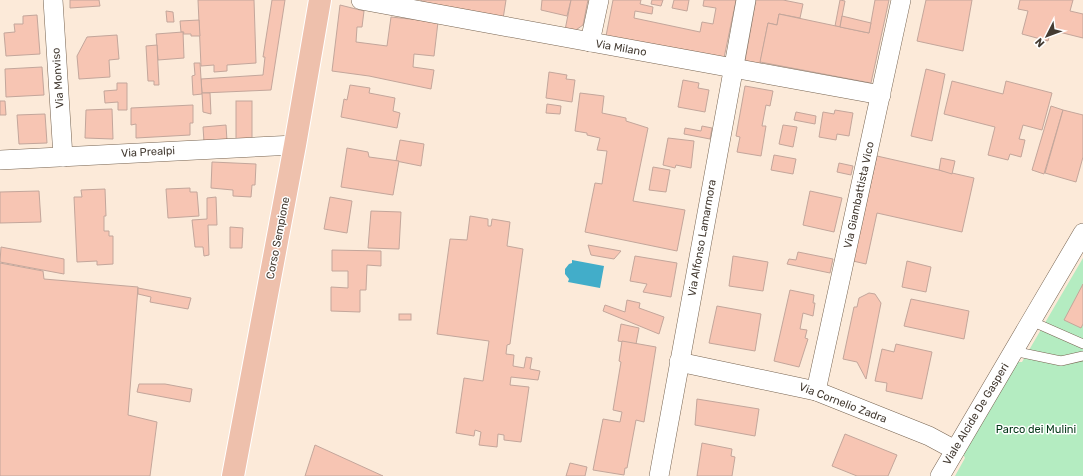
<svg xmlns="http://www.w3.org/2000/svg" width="1083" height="476" viewBox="0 0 1083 476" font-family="Rubik,sans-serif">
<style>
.green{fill:#b4ecc1}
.water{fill:#42adc9}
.building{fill:#f7c5b3;stroke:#c3a69b}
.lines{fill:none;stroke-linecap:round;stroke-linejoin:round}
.service-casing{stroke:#776451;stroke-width:10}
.minor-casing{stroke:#776451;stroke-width:20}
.primary-casing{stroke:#fff;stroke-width:24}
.service{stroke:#fff;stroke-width:9}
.minor{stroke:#fff;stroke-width:19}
.primary{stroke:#eec0ac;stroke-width:22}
.labels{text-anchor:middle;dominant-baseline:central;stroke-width:3;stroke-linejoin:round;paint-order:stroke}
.street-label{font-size:11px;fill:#443b32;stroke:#fff}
.park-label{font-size:11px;fill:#003615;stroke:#fff}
</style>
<rect width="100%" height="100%" fill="#fcead9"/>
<path class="green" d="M1083 258V476H955L965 458 963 454 1018 362H1022Z"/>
<path class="water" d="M572 260 604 266 600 288 568 282 569 279 565 274V269L569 264 572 263Z"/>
<g class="building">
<path d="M70 0H99L100 6 70 8Z"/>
<path d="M198 0H254L256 63 227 65V71L214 72V65L201 66Z"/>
<path d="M272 0H285L271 90 202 93 201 79 263 75 265 57H263Z"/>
<path d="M421 0H506L503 19 421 4Z"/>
<path d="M542 0H571L567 16 541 10Z"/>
<path d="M571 0H588L583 25 573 32 565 30Z"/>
<path d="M613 0H641L640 4 653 7 652 14 635 11 634 18 700 32 702 22 713 24 716 8 703 6 704 0H736L724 58 606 36Z"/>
<path d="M652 0H663L661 6 651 4Z"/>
<path d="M674 0H689L687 11 672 8Z"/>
<path d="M756 0H783L803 4 800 18 779 14 777 25 768 23 760 64 745 61Z"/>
<path d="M840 0 845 1 840 27 835 26Z"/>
<path d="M875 0H889L871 83 760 62 768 23 777 25 779 14 869 33Z"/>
<path d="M926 0H972L963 51 917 41Z"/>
<path d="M1020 0H1073L1070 11 1083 14V38L1051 30 1048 41 1022 34 1028 11 1018 9Z"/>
<path d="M340 5 364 11 362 27H357L356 42 387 46 391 17 438 22 434 56 414 54 413 67 434 70 431 89 369 76 332 71Z"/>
<path d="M166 11 173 12 174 22H167Z"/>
<path d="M37 15 40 54 6 56 4 33 15 32 14 24H23V16Z"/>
<path d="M842 16 871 23 869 33 840 27Z"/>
<path d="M199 20 200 36H191V34H183L184 32H181L180 21Z"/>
<path d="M183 32 184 58 158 60 156 34Z"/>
<path d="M117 35 119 59 109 60 110 77 79 79 77 56 87 37Z"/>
<path d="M157 45 159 85H154V81H148L146 46Z"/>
<path d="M194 63H200L202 94 193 95 192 76 195 75Z"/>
<path d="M42 67 44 95 6 97 5 69Z"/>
<path d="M926 69 945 74 932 141 911 136Z"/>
<path d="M549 72 567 75 566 79 575 80 572 102 546 98Z"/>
<path d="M683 80 699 83 698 88 709 90 705 112 678 107Z"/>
<path d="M952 81 1003 94 1006 81 1052 93 1042 130 1023 125 1019 139 1025 140 1021 157 1010 154 1008 160 988 155 995 127 944 114Z"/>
<path d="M117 83H127V110H118V102L105 103 104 91 117 90Z"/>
<path d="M350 85 370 88 369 93 395 98 393 111 400 113 397 128 341 117 344 99 347 100Z"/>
<path d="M745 86 773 91 770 106 766 105 762 126H766L761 156 737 152 740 137 736 136Z"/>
<path d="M202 93H210L211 114 203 112Z"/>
<path d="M580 93 604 96 602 113 626 118V121L648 128 633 201 685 210 677 251 585 232 595 183 602 184 607 151 597 150 600 138 587 135V133L575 131Z"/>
<path d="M0 101H5L6 115H0Z"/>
<rect x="236" y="101" width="16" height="40"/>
<path d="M547 104 561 106 560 114 546 113Z"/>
<path d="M193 105V123H190V135L136 138V124L131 125V108Z"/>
<path d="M1051 106 1063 110 1044 174 1032 170Z"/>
<path d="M112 109 113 139 85 138 86 110Z"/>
<path d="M835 110 853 113 849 136 837 134 836 140 819 137 823 112 834 114Z"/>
<path d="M1063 110 1083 115V157L1076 182 1045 173Z"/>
<path d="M796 112 816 116 815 124 794 120Z"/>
<path d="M45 114 47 143 19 144 17 115Z"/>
<path d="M226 125 227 141 204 142 203 127Z"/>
<path d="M783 125 797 127 793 147 779 144Z"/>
<path d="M702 126 712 128 710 139 684 134 685 128 701 131Z"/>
<path d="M668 138 694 141 691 168 676 165 675 168 663 165Z"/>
<path d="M400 140 424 144 421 166 396 161Z"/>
<path d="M347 148 368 152 369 157 399 161 393 195 341 187Z"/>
<path d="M774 155 796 159 793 174 771 170Z"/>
<path d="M877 156 974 178 962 232 877 213 866 264 853 261Z"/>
<path d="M941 158 955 161 952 174 939 170Z"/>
<path d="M212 162 256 164 255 185H252L251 197 233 196V190L211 188Z"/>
<path d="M839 163 853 166 851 175 837 172Z"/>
<path d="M653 167 670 170 666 192 649 190Z"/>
<path d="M190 188V192H197L199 216 168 218 166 189Z"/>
<path d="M105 189 106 216H104V231H109V236H113V264L97 265V261L77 262 74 197H82L81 190Z"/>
<path d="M39 191 41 222 0 223V192Z"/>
<path d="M810 191 842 198 834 232 803 225Z"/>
<path d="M216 197 217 225H208L209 255 204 256 203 247H195L192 220 207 219V198Z"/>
<path d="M330 197 352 201 347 233 324 229Z"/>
<path d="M371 211 401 212 399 249 368 248Z"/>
<path d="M470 216 488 219V226H491L492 219 510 222 507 246 523 249 510 344 507 345 506 354 514 355 513 366 524 368 526 357 532 358 530 369 540 371 538 380 511 377 510 385 529 387 521 442 504 440V435L498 434 497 447 479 445 481 432 475 430 474 436 456 433 464 378 483 381 489 341 437 334 450 239 467 240Z"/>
<path d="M230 227 243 228 242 248H230Z"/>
<path d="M588 245 621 251 614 259 591 255Z"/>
<path d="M1 247 64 259V274L0 262Z"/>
<path d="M332 250 381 251V266L367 265 366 290H360V312L331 311V287L348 288V271H332Z"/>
<path d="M798 252 833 259 830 273 787 264 789 259 796 260Z"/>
<path d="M635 256 677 263 671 297 643 292 647 284 630 281Z"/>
<path d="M733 256 768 262 763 291 729 286Z"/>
<path d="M907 261 931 267 926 292 902 287Z"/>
<path d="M0 263 43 271 44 279 138 287 128 415 157 422 150 476H0Z"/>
<path d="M1083 284V324L1081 328 1064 320Z"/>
<path d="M138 288 191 298 188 309 150 302 151 297 138 294Z"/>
<path d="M790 290 814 295 813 303H815L813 316 803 313 800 329 807 330 805 338 808 339 799 367 774 361Z"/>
<path d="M869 293 875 294 881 303 866 379 857 362 843 359 854 307H857L859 298Z"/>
<path d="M911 299 969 311 964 339 904 326Z"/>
<path d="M627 300 640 303 639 308 664 317 659 334 603 311 605 305 625 312Z"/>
<path d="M717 306 761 314 755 351 709 343Z"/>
<rect x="399" y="314" width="12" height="6"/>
<path d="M621 324 639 328 636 344 618 341Z"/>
<path d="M622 341 656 347 644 422 636 420 627 468H625L624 475 593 470 603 419 620 422 622 412 613 410 621 362 619 361Z"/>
<path d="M896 344 932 352 922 399 886 391 887 383 875 381 882 349 894 352Z"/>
<path d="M139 384H165L192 389 190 402 137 392Z"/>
<path d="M697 399 759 409 755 436 695 425Z"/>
<path d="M845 434 897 455 888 476H857L832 466Z"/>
<path d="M702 443 732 449 731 456 735 457 732 476H697Z"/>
<path d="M315 445 383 476H305Z"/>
<path d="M570 463 587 467 585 476H566Z"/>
</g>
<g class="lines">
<g class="service-casing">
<g id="service">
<path d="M1031 321 1083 344"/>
<path d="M1013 351 1061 361 1083 356"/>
</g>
</g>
<g class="minor-casing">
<g id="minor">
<path d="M53 0 63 157"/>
<path d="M361 0 881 95"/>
<path d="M590 42 599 0"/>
<path d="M0 160 295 145"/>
<path d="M679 362 816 391 929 436 955 450"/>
<path d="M816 391 901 0"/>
<path d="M659 476 746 0"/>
<path d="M940 476 1083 233"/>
</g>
</g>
<g class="primary-casing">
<path id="primary" d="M233 476 295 145 320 0"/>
</g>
<use href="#service" class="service"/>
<use href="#minor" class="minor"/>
<use href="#primary" class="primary"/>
</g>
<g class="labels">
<g class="street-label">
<text transform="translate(621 48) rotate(10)">Via Milano</text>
<text transform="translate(58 78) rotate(-94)">Via Monviso</text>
<text transform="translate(148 152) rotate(-3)">Via Prealpi</text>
<text transform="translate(859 195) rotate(-78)">Via Giambattista Vico</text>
<text transform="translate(278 238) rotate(-79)">Corso Sempione</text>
<text transform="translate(702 238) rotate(-80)">Via Alfonso Lamarmora</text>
<text transform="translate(843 403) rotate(21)">Via Cornelio Zadra</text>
<text transform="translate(976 414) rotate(-59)">Viale Alcide De Gasperi</text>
</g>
<g class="park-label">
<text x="1036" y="429">Parco dei Mulini</text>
</g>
</g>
<g transform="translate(1047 36) rotate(228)" stroke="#ffffff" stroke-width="3" paint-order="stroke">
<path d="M0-3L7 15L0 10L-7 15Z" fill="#443b32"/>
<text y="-6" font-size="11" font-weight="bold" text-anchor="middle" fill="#443b32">N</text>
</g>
</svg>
